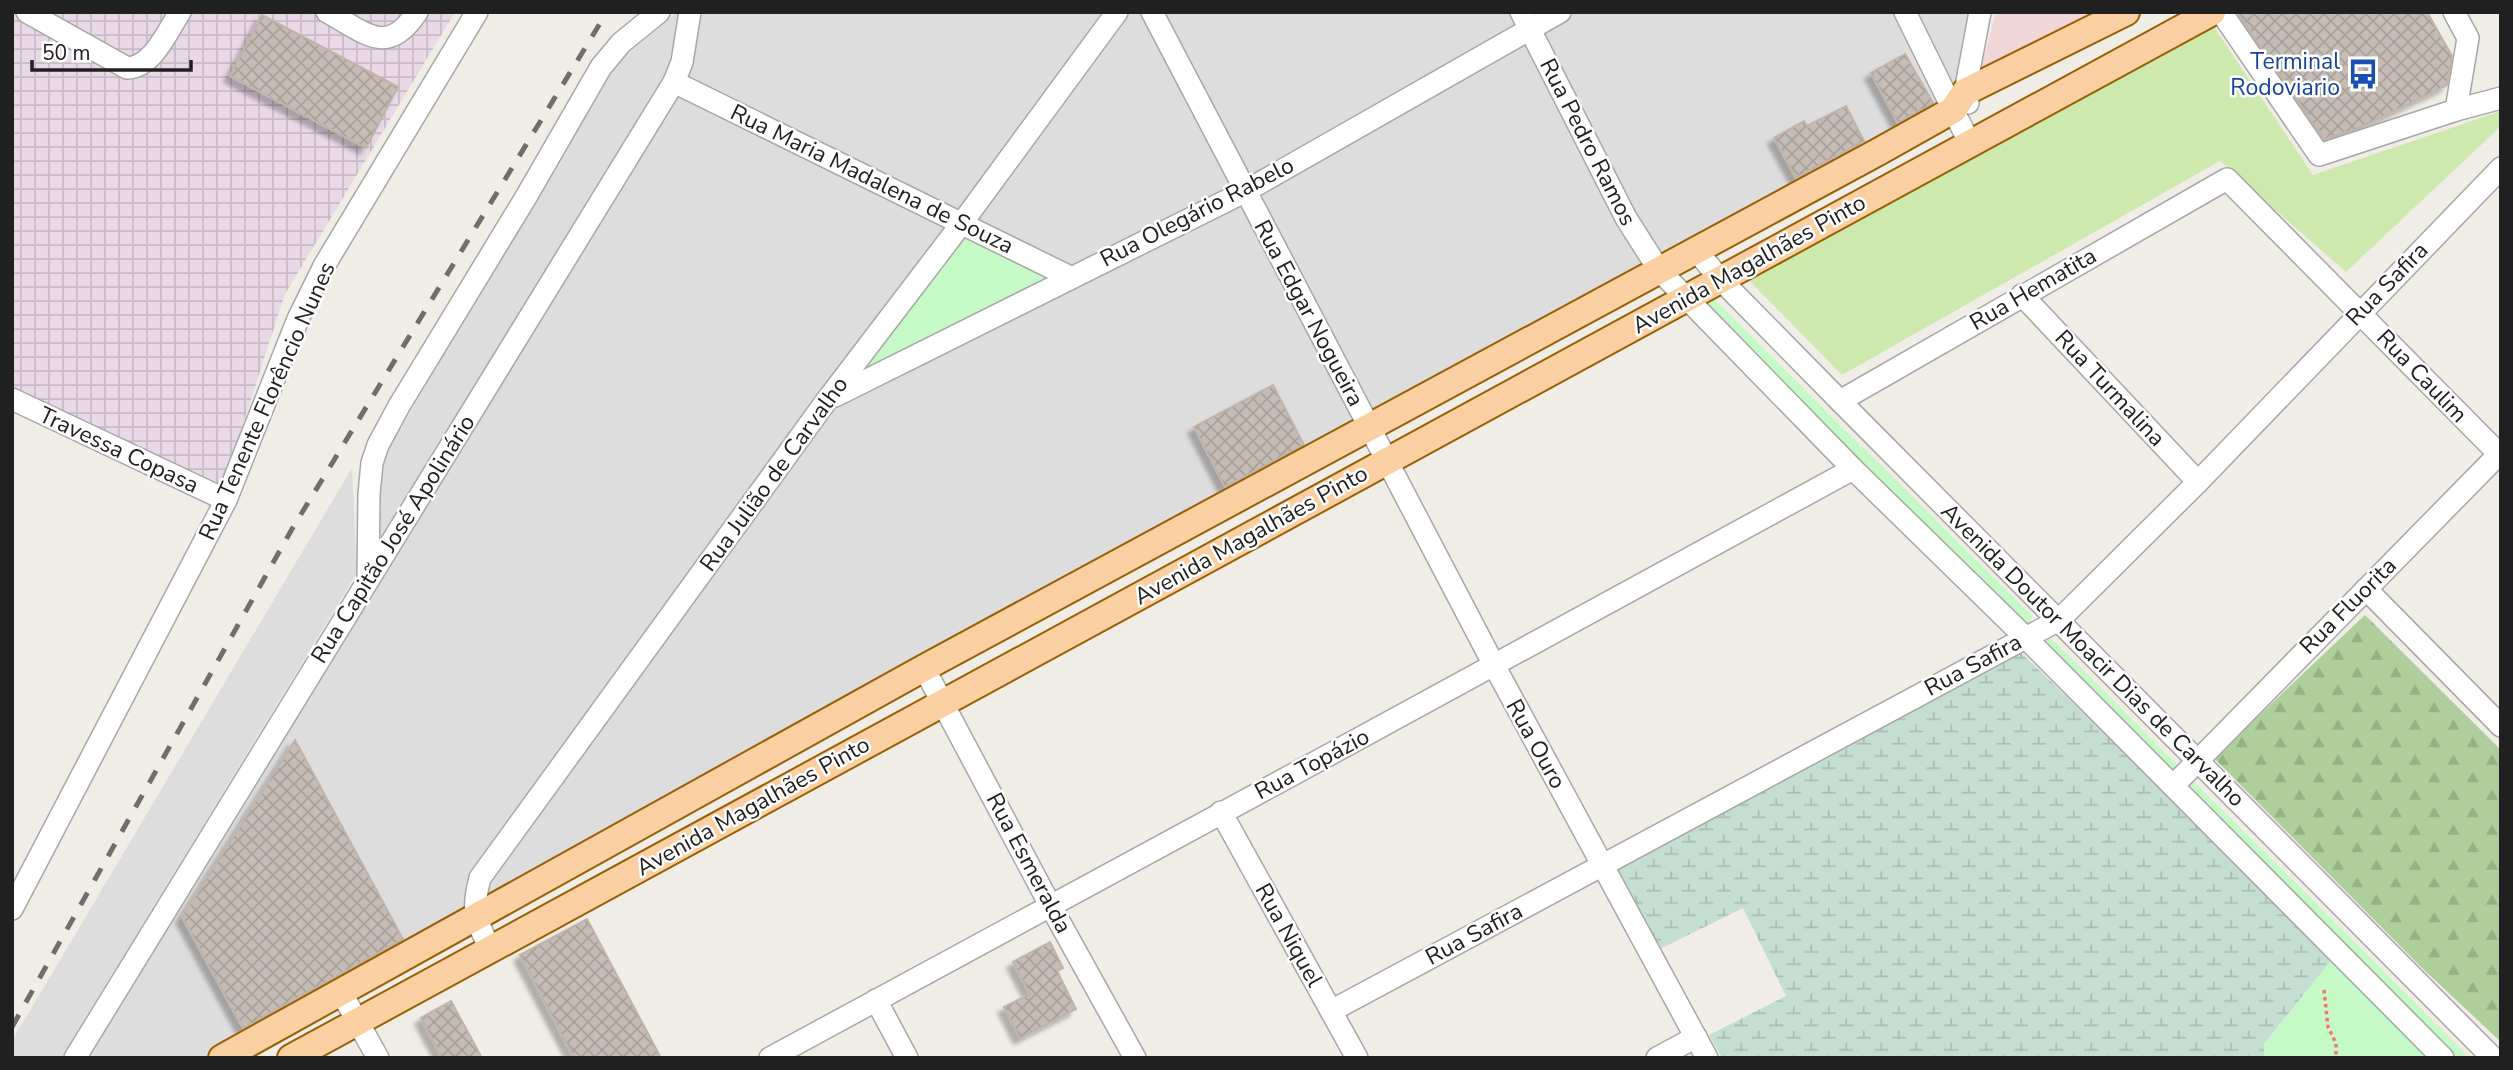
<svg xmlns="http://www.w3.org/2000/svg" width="2513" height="1070" viewBox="0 0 2513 1070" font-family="'Nunito Sans',sans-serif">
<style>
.residential{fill:#dedddd}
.commercial{fill:#f0d6d7}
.industrial{fill:url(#industrial-grid);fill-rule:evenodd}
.grass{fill:#cee9ae}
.forest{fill:url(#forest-firs)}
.wetland{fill:url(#wetland-marsh)}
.park{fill:#c5f9c6}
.building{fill:url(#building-cross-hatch);stroke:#c2b3a9;stroke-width:2;filter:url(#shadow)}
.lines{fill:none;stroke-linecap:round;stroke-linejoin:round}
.minor-casing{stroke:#a7a7a7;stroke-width:24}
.major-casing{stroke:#995f03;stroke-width:30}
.path{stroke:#f77770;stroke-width:3.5;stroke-dasharray:3.5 3.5;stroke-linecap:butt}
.minor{stroke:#fff;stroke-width:21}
.major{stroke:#facfa2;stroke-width:26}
.rail{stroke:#6e6e6e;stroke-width:5;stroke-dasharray:14 14;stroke-linecap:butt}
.labels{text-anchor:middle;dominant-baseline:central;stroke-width:5;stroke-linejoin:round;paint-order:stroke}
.transit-label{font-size:23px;fill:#164399;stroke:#fff;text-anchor:end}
.street-label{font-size:23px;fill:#202020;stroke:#fff}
</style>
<defs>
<pattern id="industrial-grid" width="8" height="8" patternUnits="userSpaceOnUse" patternTransform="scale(1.75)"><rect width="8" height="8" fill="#e9d9e7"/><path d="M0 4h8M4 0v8" fill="none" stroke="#c8bac6"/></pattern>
<pattern id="forest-firs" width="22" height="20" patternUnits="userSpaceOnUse" patternTransform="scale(1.75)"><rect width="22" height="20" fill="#aecf9c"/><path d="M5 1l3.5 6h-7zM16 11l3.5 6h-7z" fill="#95b186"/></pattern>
<pattern id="wetland-marsh" width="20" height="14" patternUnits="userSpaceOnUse" patternTransform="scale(1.75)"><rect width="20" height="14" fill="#c4ded1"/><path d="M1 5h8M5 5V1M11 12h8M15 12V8" fill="none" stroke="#a8beb3"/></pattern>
<pattern id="building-cross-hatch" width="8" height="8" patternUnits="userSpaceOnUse" patternTransform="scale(1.75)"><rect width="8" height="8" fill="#c5bcb6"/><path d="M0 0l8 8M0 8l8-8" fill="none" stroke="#a9a19c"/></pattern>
<filter id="shadow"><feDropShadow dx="-6" dy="6" stdDeviation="2" flood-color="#0004"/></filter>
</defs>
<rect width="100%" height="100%" fill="#f0ede7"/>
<g class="residential">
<path d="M677 12H681L667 72 376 548 382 461 608 71Z"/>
<path d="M691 12H1510L1517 26 1244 192 1560 12H1980L1965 92 220 1058H75L674 82Z"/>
<path d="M352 468 357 573 61 1058H12V1041Z"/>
</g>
<path class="commercial" d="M1996 12H2100L1979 76Z"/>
<path class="industrial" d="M12 12H455L285 294 222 489 12 388ZM262 15 398 87 366 148 231 77Z"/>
<path class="grass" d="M2212 24 2313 175 2501 111V126L2346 272 2220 161 1842 375 1738 269Z"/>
<path class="forest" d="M2365 615 2501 750V1042L2422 968 2214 758Z"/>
<path class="wetland" d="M2017 649 2164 789 2334 957 2264 1044V1058H1722L1709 1035 1786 996 1743 908 1656 951 1612 870Z"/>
<g class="park">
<path d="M962 223 1070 277 828 400Z"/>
<path d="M1713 298 2033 617 2023 629 1702 305Z"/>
<path d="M2050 637 2470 1058H2455L2042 645Z"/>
<path d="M2334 957 2432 1058H2264V1045Z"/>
</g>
<g class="building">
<path d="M2237 12H2427L2452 56 2447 85 2357 129 2324 139Z"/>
<path d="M262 15 398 87 366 148 230 76Z"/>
<path d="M1905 54 1933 103 1898 123 1871 73Z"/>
<path d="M1846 106 1864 141 1796 178 1774 138 1804 121 1807 126Z"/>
<path d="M1273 385 1304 445 1225 487 1194 427Z"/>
<path d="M295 740 403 939 243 1028 182 917Z"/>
<path d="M587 919 661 1058H574L520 955Z"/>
<path d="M1050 942 1063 968 1057 971 1076 1009 1020 1038 1004 1007 1030 994 1013 962Z"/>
<path d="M451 1001 482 1058H442L421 1018Z"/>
</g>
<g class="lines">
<g class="minor-casing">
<g id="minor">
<path d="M27 12 127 68C153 67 167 32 180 12"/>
<path d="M327 12C365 32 387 58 417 12"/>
<path d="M1152 12 1495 667 1707 1058"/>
<path d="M1521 12 1626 218 1659 270 1853 469 2025 637 2443 1058"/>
<path d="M1905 12 1970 144"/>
<path d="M2221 12 2319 155 2456 110 2468 38 2454 12"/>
<path d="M674 82 1070 277"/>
<path d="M1968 103 1965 92 1980 12"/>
<path d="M2456 110 2501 98"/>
<path d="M1696 250 1720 279 1840 401 2493 1058"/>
<path d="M2022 295 2198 482"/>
<path d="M835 396 1244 192 1560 12"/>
<path d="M12 399 226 500"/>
<path d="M1840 401 2227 179 2499 454"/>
<path d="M368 580 369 494 372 463 378 445 399 406 526 197 601 67 621 43 659 12"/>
<path d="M2366 589 2501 726"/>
<path d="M924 668 1050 905 1135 1058"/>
<path d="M2173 786 2501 452"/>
<path d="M1221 812 1357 1058"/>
<path d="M12 909 226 500 298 319 324 266 477 12"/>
<path d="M490 949C476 919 471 912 480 878L827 400 962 223 1117 12"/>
<path d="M341 992 378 1058"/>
<path d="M876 1000 907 1058"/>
<path d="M1331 1011 2059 620 2198 482 2501 168"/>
<path d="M75 1058 674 82 682 62 690 12"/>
<path d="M770 1058C1131 861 1493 668 1853 469"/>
<path d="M1657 1058 1696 1037"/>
</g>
</g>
<g class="major-casing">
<g id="major">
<path d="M222 1058 924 668 1878 152 1953 110 1965 92 2126 12"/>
<path d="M291 1058 2212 12"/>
</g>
</g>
<path class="path" d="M2324 990 2328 1027 2336 1043V1058"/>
<use href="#minor" class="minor"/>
<use href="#major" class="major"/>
<path class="rail" d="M12 1027 292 529 607 12"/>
</g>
<defs>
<g id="bus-bare" transform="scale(2.415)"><path d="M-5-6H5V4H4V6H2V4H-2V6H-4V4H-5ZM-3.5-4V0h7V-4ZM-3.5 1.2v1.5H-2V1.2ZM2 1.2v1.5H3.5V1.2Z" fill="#1a4fb4" stroke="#fff" stroke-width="2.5" paint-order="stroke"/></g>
</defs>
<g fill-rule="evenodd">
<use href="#bus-bare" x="2363" y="74"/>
</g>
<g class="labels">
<g class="transit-label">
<text x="2340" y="61">Terminal<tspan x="2340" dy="26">Rodoviario</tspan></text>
</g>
<g class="street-label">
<text transform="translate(1588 142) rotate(63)">Rua Pedro Ramos</text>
<text transform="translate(872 179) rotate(26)">Rua Maria Madalena de Souza</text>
<text transform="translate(1197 212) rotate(-27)">Rua Olegário Rabelo</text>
<text transform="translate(1749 264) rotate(-29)">Avenida Magalhães Pinto</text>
<text transform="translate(2387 284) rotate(-46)">Rua Safira</text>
<text transform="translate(2033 289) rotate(-30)">Rua Hematita</text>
<text transform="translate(1309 313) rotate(62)">Rua Edgar Nogueira</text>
<text transform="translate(2422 376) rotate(46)">Rua Caulim</text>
<text transform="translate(2110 388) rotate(47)">Rua Turmalina</text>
<text transform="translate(267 401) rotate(-66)">Rua Tenente Florêncio Nunes</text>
<text transform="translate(119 450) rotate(25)">Travessa Copasa</text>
<text transform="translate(774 474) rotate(-54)">Rua Julião de Carvalho</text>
<text transform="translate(1251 535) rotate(-29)">Avenida Magalhães Pinto</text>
<text transform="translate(393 539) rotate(-58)">Rua Capitão José Apolinário</text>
<text transform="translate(2348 606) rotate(-45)">Rua Fluorita</text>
<text transform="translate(2093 655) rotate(45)">Avenida Doutor Moacir Dias de Carvalho</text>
<text transform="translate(1973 665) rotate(-28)">Rua Safira</text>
<text transform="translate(1536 744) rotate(61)">Rua Ouro</text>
<text transform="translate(1312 764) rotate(-28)">Rua Topázio</text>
<text transform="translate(753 806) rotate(-29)">Avenida Magalhães Pinto</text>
<text transform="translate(1029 863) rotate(62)">Rua Esmeralda</text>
<text transform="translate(1474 934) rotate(-28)">Rua Safira</text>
<text transform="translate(1289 935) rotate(61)">Rua Niquel</text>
</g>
</g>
<rect width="2513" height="1070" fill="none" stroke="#202020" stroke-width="28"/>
<path d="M32 60v10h159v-10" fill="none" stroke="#202020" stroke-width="3.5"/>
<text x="42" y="60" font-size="21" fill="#202020" stroke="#ffffff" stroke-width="5" paint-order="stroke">50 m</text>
</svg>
